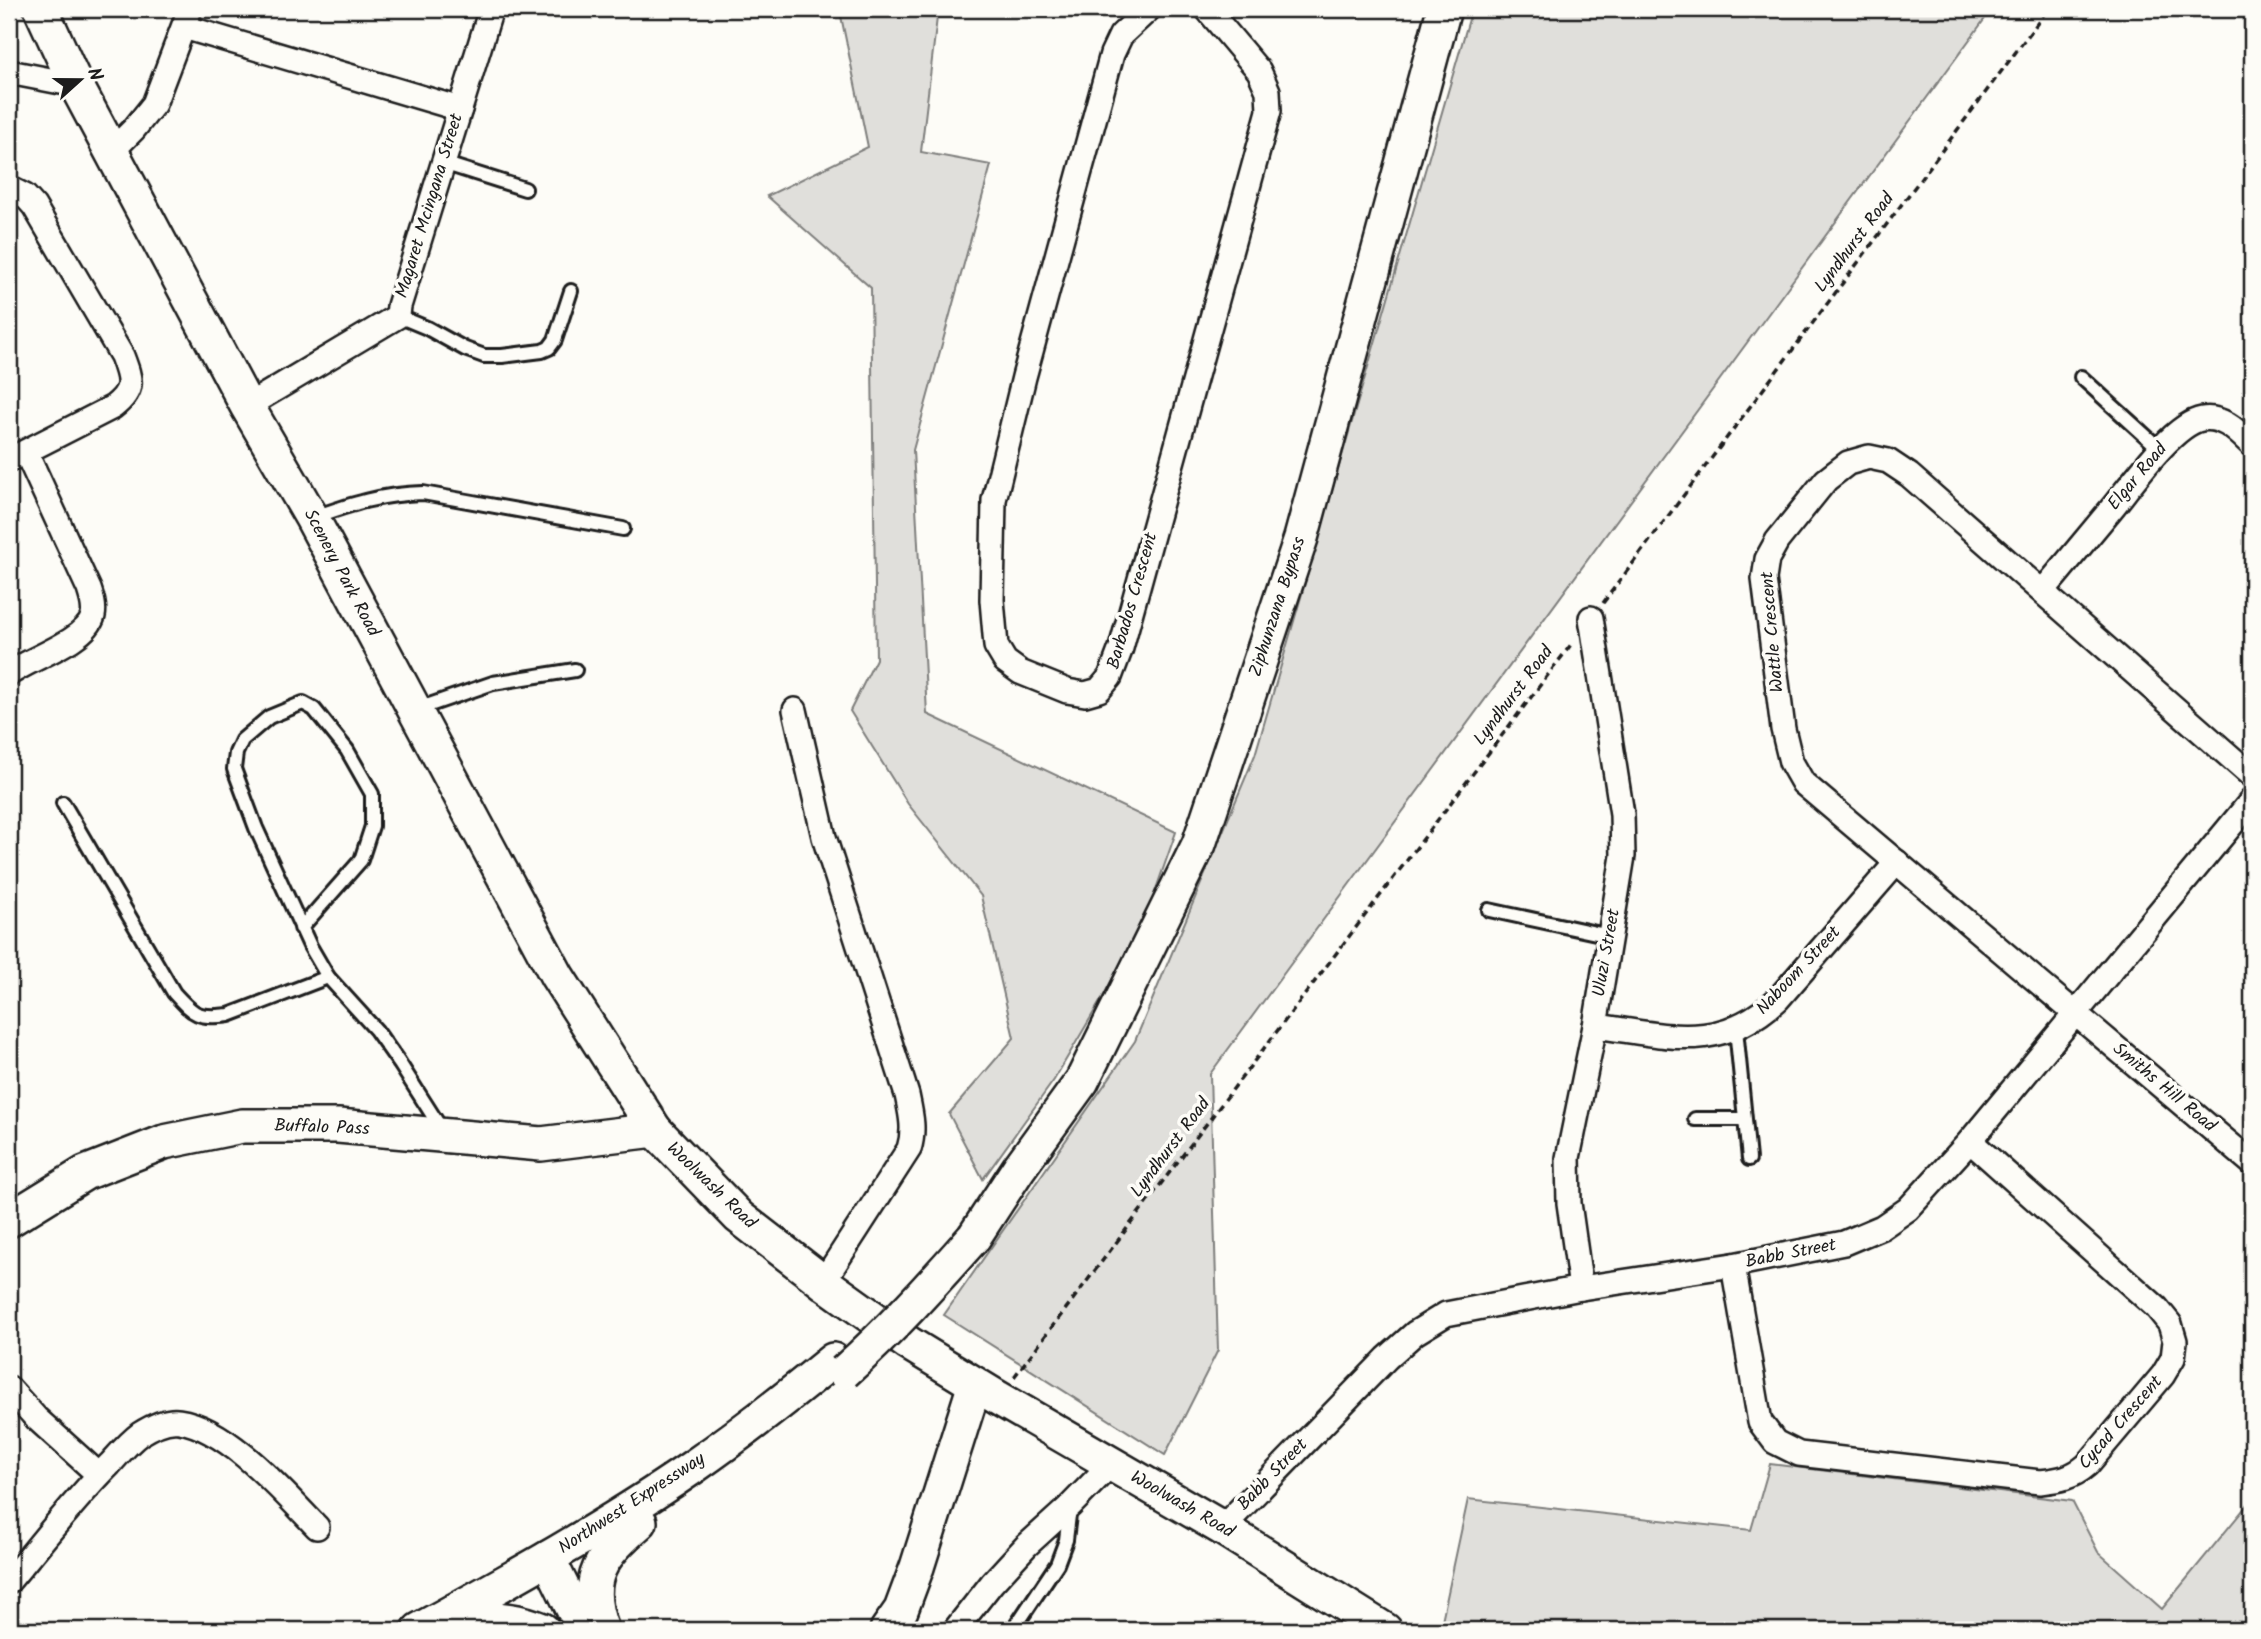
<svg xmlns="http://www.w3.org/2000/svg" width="2261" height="1639" viewBox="0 0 2261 1639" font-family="Kalam,sans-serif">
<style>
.green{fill:#e0dfdb;stroke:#7e7e7c;stroke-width:2}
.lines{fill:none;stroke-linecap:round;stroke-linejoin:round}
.lane-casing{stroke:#1c1c1c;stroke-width:18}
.street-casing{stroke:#1c1c1c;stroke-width:28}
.secondary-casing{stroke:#1c1c1c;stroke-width:38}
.path{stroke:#1c1c1c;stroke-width:3.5;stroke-dasharray:7 5;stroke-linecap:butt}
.lane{stroke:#fdfcf7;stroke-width:12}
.street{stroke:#fdfcf7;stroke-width:23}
.secondary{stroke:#fdfcf7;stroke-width:33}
.secondary-bridge-casing{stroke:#1c1c1c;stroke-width:38;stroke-linecap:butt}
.secondary-bridge{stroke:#fdfcf7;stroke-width:33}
.labels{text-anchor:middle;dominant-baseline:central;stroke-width:7;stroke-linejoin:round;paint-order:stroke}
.street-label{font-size:18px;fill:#1c1c1c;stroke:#fdfcf7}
</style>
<rect width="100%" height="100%" fill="#fdfcf7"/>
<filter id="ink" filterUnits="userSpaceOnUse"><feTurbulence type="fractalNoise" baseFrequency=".0143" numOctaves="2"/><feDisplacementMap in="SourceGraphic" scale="14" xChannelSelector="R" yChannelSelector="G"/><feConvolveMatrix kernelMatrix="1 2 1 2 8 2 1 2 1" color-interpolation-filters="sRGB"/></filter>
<g filter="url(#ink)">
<g class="green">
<path d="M824 9H938L921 152 991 165 913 450 927 714 1176 832 1149 909 1104 995 1054 1080 983 1179 949 1114 1014 1038 981 896 908 804 850 711 876 659 871 288 767 196 868 147 841 16Z"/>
<path d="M1472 9H1992L1210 1074 1218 1350 1165 1455 944 1315 1135 1041 1255 755Z"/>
<path d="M1770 1464 2072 1501 2098 1552 2162 1609 2252 1499V1630H1440L1468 1499 1751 1530Z"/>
</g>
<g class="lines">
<g class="lane-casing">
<g id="lane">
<path d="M443 163 525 189"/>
<path d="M398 316 427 328 465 349 484 356H502L542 351 549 348 555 340 571 291"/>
<path d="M2081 377 2160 449"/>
<path d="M312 518C351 504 382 494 423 493L623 529"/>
<path d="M415 710 493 683 575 670"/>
<path d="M63 803 174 993C194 1015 198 1019 229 1015L328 977"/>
<path d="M1489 910 1610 936"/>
<path d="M301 928 361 860 372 826V794L347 750 314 709 303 703 269 717 242 740 236 753 234 769 256 828 310 946 328 977 376 1030 400 1064 442 1130"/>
<path d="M1736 1029 1749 1159"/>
<path d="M1695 1119H1744"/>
<path d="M1013 1630 1057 1564 1066 1540 1070 1507"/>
</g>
</g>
<g class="street-casing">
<g id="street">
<path d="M1149 9 1121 35 1112 54 1024 377 994 500 992 600 996 646 1005 661 1020 672 1067 691 1085 694 1099 690 1110 677 1121 648 1269 111 1268 91 1259 71 1207 9"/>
<path d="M184 27 460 109"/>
<path d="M9 72 76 85"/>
<path d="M112 151 134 129 154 104 190 9"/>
<path d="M9 188 25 196 34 206 122 356C131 380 135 390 113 407L9 460"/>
<path d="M247 406 398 316 399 306 491 9"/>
<path d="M2043 591C2066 563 2089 536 2112 508 2131 485 2173 424 2202 419 2223 415 2239 433 2252 445"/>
<path d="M9 674C30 658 86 641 93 616 95 607 92 598 89 589L26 452"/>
<path d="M795 710 824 837 907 1095C911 1114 915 1130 909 1149L823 1282"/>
<path d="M2252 776 1909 475 1888 461 1869 457 1848 463 1826 480 1777 541 1767 559 1764 579 1783 729 1791 762 1803 783 2252 1163"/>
<path d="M1595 1026C1667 1035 1719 1054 1778 999L1897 862"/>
<path d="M1733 1265 1760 1422 1775 1442 1799 1454 2040 1482C2059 1480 2072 1478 2087 1465L2163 1375 2173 1358 2175 1341 2170 1324 2157 1308 1970 1141"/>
<path d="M1581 1288 1569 1203 1568 1158 1595 1026 1623 856 1622 814 1591 618"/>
<path d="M9 1388 36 1418 99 1475"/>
<path d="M1222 1528 1387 1358 1415 1333 1446 1314 1581 1288 1733 1265 1844 1243 1882 1227 1908 1209 1970 1141 2252 800"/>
<path d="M9 1581C42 1542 74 1500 110 1464 119 1454 129 1442 140 1434 151 1427 166 1419 179 1421 228 1428 283 1492 317 1527"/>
<path d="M955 1630 992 1583 1026 1546 1070 1506 1111 1464"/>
</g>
</g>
<g class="secondary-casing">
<g id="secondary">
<path d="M41 9 76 85 247 406 312 518 557 976 655 1130 739 1217 823 1282 908 1343 998 1398 1222 1528 1385 1630"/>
<path d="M9 1220 85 1173 164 1142 242 1126H338L541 1144 655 1130"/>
<path d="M974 1237 1019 1168 1082 1081 1199 844 1301 538 1444 9"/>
<path d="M548 1558 573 1609 588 1630"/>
<path d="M474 1620C502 1618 518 1620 543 1630"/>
<path d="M419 1630C512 1579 606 1527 693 1467 742 1433 788 1397 833 1360"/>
<path d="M602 1630C582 1578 602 1555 640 1522"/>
<path d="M887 1630 901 1610 917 1567 975 1384"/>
</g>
</g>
<g class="path">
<path d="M1603 603 2048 9"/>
<path d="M1014 1377 1573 642"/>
</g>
<use href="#lane" class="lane"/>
<use href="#street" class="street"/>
<use href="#secondary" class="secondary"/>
<g class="secondary-bridge-casing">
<path id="secondary-bridge" d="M844 1372C891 1330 932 1284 974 1237"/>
</g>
<use href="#secondary-bridge" class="secondary-bridge"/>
</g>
</g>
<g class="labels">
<g class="street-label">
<text transform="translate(430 206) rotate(-73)">Magaret Mcingana Street</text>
<text transform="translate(1855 243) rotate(-53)">Lyndhurst Road</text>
<text transform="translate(2138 477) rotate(-50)">Elgar Road</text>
<text transform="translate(341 573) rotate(62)">Scenery Park Road</text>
<text transform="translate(1133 601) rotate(-74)">Barbados Crescent</text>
<text transform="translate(1278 607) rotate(-72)">Ziphunzana Bypass</text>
<text transform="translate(1773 632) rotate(-95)">Wattle Crescent</text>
<text transform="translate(1514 696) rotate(-53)">Lyndhurst Road</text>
<text transform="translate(1607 953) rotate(-80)">Uluzi Street</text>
<text transform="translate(1799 971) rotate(-47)">Naboom Street</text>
<text transform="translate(2164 1088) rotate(40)">Smiths Hill Road</text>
<text transform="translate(322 1128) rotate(2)">Buffalo Pass</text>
<text transform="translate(1171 1148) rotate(-53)">Lyndhurst Road</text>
<text transform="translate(711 1186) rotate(44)">Woolwash Road</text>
<text transform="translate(1791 1254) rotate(-11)">Babb Street</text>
<text transform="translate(2121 1423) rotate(-49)">Cycad Crescent</text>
<text transform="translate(1273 1475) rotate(-46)">Babb Street</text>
<text transform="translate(632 1504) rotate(-33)">Northwest Expressway</text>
<text transform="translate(1182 1505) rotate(30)">Woolwash Road</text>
</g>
</g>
<rect width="2261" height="1639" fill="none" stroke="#fdfcf7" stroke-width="35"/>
<rect x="18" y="18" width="2226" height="1604" fill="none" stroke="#1c1c1c" stroke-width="2.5" filter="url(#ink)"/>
<g transform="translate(80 80) rotate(69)" stroke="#fdfcf7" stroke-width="5" paint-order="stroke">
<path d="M0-5L12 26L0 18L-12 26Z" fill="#1c1c1c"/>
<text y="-10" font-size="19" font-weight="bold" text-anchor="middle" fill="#1c1c1c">N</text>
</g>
</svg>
